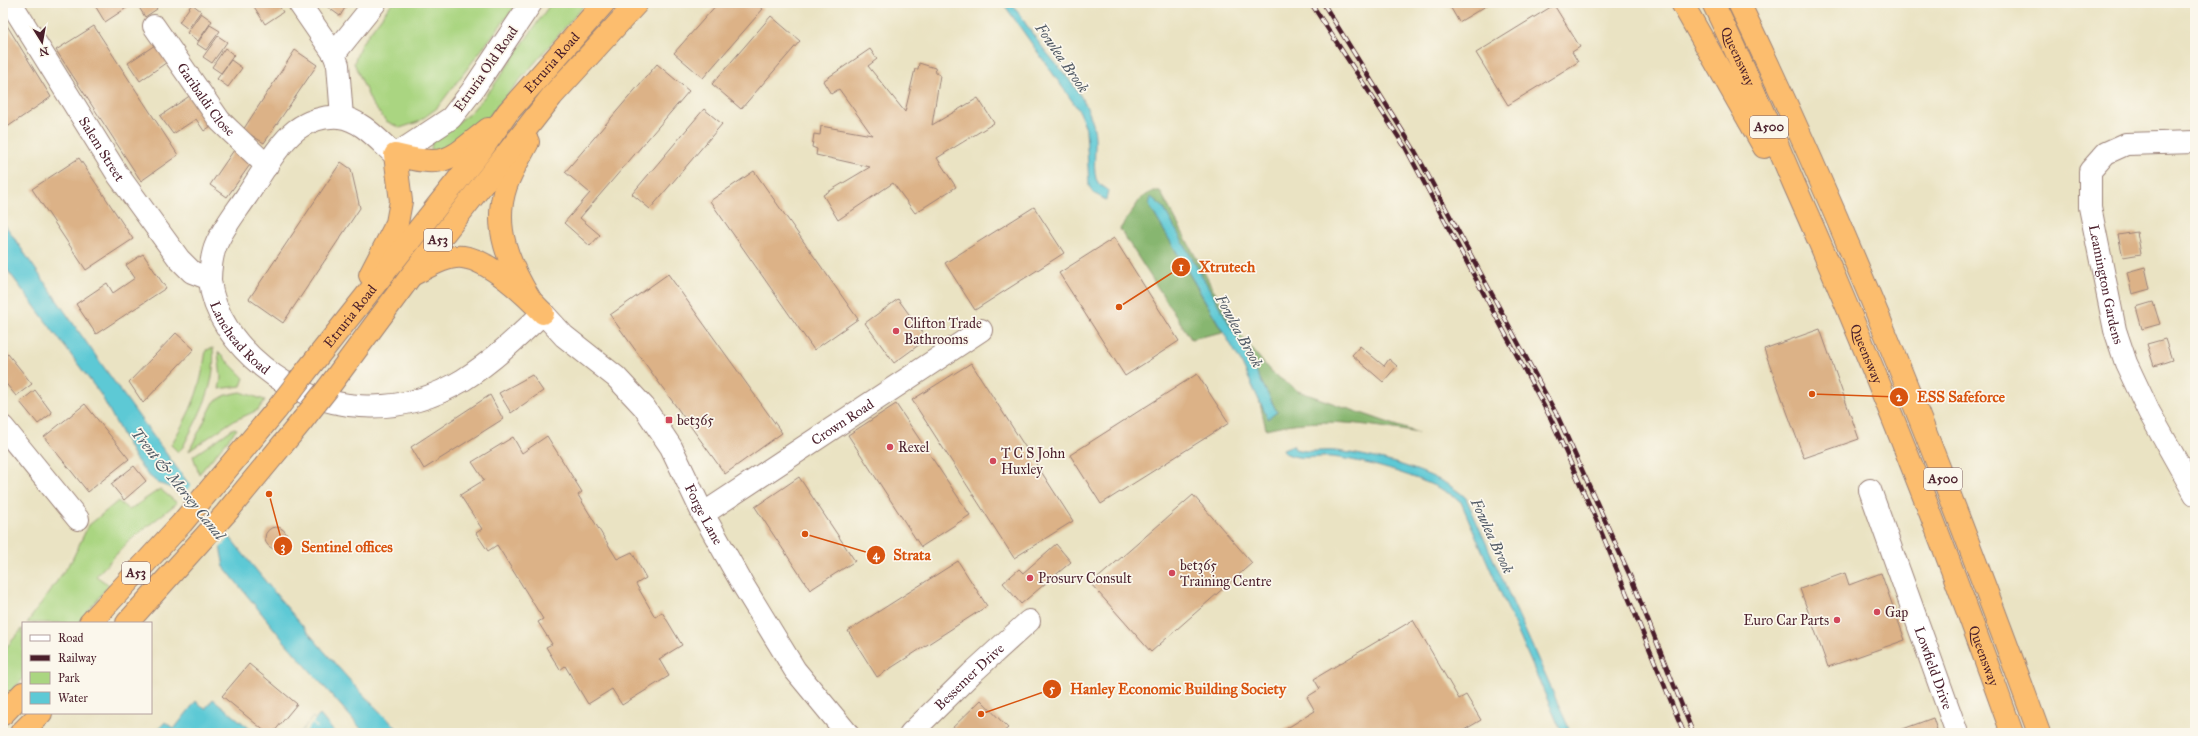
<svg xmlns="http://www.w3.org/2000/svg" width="2198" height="736" viewBox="0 0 2198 736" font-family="'IM FELL Great Primer',serif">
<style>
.green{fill:#aad581;stroke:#7a7a56}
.forest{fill:#87b66f;stroke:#686a4d}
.water{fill:#5dc9d5;stroke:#547480}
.pier{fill:#eae3c3}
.building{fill:#dcb287}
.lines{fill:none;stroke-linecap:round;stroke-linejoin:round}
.minor-casing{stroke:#9a8177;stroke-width:24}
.highway-casing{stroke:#9a8177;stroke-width:24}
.minor{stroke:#fff;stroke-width:22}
.highway{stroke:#fcbd6e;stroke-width:22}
.rail-casing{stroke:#4a1f2b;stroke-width:4.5}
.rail{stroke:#fbf7ec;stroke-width:3;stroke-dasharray:9;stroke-linecap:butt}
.highway-bridge-casing{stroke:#9a8177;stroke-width:24;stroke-linecap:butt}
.highway-bridge{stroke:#fcbd6e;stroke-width:22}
.poi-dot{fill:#d1495b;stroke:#fbf7ec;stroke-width:1.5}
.labels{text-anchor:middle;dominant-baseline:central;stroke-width:3.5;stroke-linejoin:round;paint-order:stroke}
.shield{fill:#fbf7ec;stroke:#7f6065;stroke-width:1}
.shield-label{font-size:13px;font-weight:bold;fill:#4a1f2b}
.street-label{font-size:14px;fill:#4a1f2b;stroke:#fbf7ec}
.poi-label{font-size:14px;fill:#4a1f2b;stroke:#fbf7ec;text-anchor:start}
.water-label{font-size:15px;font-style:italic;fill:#515a66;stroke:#fbf7ec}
.leader{fill:none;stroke:#d8530f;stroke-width:1.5}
.callout-dot{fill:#d8530f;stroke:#fbf7ec;stroke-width:1.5}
.mark-label{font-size:12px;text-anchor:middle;font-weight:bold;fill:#fff}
.callout-label{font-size:15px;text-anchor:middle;font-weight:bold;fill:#d8530f;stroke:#fbf7ec;stroke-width:3.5;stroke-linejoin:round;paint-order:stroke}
</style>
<rect width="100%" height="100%" fill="#fbf7ec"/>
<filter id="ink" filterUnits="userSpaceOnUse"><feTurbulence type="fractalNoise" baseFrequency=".025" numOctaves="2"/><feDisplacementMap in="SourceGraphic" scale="8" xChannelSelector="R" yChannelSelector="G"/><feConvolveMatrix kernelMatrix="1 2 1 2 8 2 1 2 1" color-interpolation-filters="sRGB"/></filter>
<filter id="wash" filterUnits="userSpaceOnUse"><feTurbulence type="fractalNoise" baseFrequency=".012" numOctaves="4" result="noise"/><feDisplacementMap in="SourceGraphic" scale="16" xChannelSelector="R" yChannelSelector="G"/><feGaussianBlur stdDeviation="0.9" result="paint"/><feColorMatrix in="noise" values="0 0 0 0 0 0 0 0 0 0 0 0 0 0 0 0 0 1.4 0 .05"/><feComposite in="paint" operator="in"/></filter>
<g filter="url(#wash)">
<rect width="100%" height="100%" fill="#eae3c3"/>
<g class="green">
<path d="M392 3H513L516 5 437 108 418 122 400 128 386 121 372 104 354 63 361 44Z"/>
<path d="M551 3H586L484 122 449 151 434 152 431 149 432 142 470 113 492 88Z"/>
<path d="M213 348C217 387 199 414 183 447L178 452 171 445C192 409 200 392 206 350Z"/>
<path d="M218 352 244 378 241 386 219 389 221 378Z"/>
<path d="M241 392 265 400 258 410 231 422 189 451 214 402 226 395Z"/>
<path d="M234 428 237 429 199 474 193 456Z"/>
<path d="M160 489 177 503 129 541 96 576 109 585 78 623H27L72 560 88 526 118 501 129 510Z"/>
<path d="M23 628V679L3 699V651Z"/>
</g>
<path class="forest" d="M1153 191H1160L1233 326 1271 372 1298 391 1418 433C1366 424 1319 416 1266 429L1259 399 1268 418 1277 412 1257 373 1163 207 1149 205 1223 332 1191 339 1120 229 1141 198Z"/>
<g class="water">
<path d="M1003 3H1012C1022 18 1032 34 1043 48 1062 72 1085 94 1093 124 1098 142 1092 161 1096 179L1099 184 1108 190 1106 200 1093 193 1089 186 1086 129 1080 112Z"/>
<path d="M1151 197 1163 207 1257 373 1277 412 1268 419 1241 362 1149 205Z"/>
<path d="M3 222C91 350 179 478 279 598 318 644 357 692 402 733H365L284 641 224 567 220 546 182 492 158 483 147 474 135 458 101 395 3 264Z"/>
<path d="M1293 445 1295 449C1308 453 1322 450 1335 451 1373 455 1438 471 1466 498L1571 733H1562L1461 502C1436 480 1364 460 1331 457 1315 456 1300 461 1285 453L1283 449Z"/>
<path d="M213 699 255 733H155L165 722 174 729 196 701 205 709Z"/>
<path d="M320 715 335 733H300L313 717 315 720Z"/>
</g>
<g class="pier">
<path d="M191 485 231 536 219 549 182 496Z"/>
<path d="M313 717 315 720 313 723 318 727 317 728 312 724 305 733H300Z"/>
</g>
<g id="blocks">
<g class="building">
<path d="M96 3H134L105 22 94 4Z"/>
<path d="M153 3 157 9 145 17 137 4Z"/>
<path d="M257 3H277L283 12 265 24 253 5Z"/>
<path d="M322 3H348L340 16Z"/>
<path d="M718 3H756L763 9 703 78 674 53Z"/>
<path d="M1448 3H1491L1459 22Z"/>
<path d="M192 4 201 11 188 29 179 22Z"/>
<path d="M1554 5 1580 47 1572 52 1578 62 1508 105 1476 53Z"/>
<path d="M201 13 212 21 198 41 187 33Z"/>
<path d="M771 16 800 41 741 109 712 84Z"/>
<path d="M3 19 51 97 3 130Z"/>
<path d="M210 25 220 31 206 50 197 44Z"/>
<path d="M94 26 178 155 141 181 56 50Z"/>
<path d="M218 36 227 42 212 63 203 57Z"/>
<path d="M158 43 170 60 140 81 128 63Z"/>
<path d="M225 48 234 55 221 73 212 67Z"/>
<path d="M870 49 877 59 868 66 905 112 915 69H918L919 63 935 68 936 73 940 75 932 125 978 98 994 123 937 158 956 187 915 213 893 183 838 220 823 195 870 167 816 155 817 149 812 147 814 134 820 135 821 126 872 135 839 89 831 94 823 81Z"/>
<path d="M295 50 317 65 264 143 243 130Z"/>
<path d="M231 60 242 68 228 87 217 79Z"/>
<path d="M657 64 689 91 580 218 600 235 590 246 564 223 590 193 565 172Z"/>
<path d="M191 95 211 126 204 131 196 119 173 134 160 116Z"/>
<path d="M704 109 722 124 650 209 632 194Z"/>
<path d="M234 150 252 162 227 197 210 185Z"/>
<path d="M79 158 133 239 86 270 32 189Z"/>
<path d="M341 162 351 169 360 208 283 323 249 299Z"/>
<path d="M754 171 858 319 814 350 710 201Z"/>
<path d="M1034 207 1064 253 975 310 945 263Z"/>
<path d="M2137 232 2141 254 2123 257 2118 235Z"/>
<path d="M1114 238 1179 341 1125 376 1059 273Z"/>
<path d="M143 254 166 288 96 334 76 304 107 283 113 293 135 278 126 265Z"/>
<path d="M2145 267 2150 289 2132 294 2127 272Z"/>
<path d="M668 274 782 433 725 474 610 315Z"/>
<path d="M898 299 927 339 894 363 865 323Z"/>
<path d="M2153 302 2160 324 2142 329 2136 307Z"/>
<path d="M1820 329 1859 439 1804 458 1764 349Z"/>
<path d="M176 333 194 349 143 403 129 382Z"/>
<path d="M2165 339 2172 360 2154 366 2147 344Z"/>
<path d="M1360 346 1384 366 1389 359 1397 366 1383 382 1352 355Z"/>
<path d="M8 354 32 384 16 396 3 380V358Z"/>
<path d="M971 363 1073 521 1014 558 912 400Z"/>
<path d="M1197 374 1229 423 1101 504 1070 455Z"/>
<path d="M532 375 543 391 511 413 499 393Z"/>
<path d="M35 390 52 413 38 424 20 402Z"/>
<path d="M490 395 503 419 424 469 411 447Z"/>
<path d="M85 404 129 459 88 492 44 437Z"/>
<path d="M896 404 970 515 921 547 848 435Z"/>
<path d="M547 436 582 492 578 495 617 559 632 552 646 578 636 584 655 617 662 612 682 645 659 659 669 676 622 705 612 689 588 704 565 666 560 670 546 647 552 644 538 622 543 619 497 545 488 551 476 533 482 529 460 495 484 480 472 462 513 437 522 453Z"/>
<path d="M134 466 146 481 124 500 111 484Z"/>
<path d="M799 477 855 561 810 590 755 507Z"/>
<path d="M1193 495 1252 563 1151 652 1091 584Z"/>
<circle cx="276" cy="538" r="11"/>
<path d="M1056 544 1071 562 1021 604 1003 583 1019 569 1023 573Z"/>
<path d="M958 561 987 606 877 677 848 631Z"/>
<path d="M1845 573 1849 585 1881 573 1905 640 1828 667 1800 589Z"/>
<path d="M1413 620 1459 699 1466 695 1481 720 1459 733H1279L1315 711 1307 697 1320 689 1314 679Z"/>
<path d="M249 664 297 704 273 733H267L222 696Z"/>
<path d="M981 700 1008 728 1002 733H947Z"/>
<path d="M1933 718 1938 733H1892Z"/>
</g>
</g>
</g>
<g filter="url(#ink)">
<use href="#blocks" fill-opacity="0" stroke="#9a8177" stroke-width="1"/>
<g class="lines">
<g class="minor-casing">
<g id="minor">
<path id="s1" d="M11 3 118 175 179 259 192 272 210 279"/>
<path d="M299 3 334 54 338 65 342 117"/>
<path id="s2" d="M531 3 472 91 451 118 395 155C379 141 361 119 339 117 324 116 308 121 296 130 277 145 260 177 246 197 236 212 223 228 216 245 212 254 210 270 210 280 213 315 237 346 263 367 321 415 399 419 463 380 493 361 518 337 543 313L564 336 616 377 644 407 671 447 703 514 743 585 795 670 847 733"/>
<path id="s3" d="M154 26 220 121 267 166"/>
<path d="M334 54 375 3"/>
<path id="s4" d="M2195 142 2126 144 2106 153 2090 171V207L2115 330 2126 363 2149 412 2195 494"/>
<path d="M3 427 78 519"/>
<path id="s5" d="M1870 490 1957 733"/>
<path id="s6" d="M703 514 981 330"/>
<path id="s7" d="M911 733 972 673 1029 621"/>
</g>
</g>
<g class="highway-casing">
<g id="highway">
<path d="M1682 3 1764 147"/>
<path id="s8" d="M1713 3C1742 62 1768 123 1794 184 1874 364 1946 548 2012 733"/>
<path d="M1739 3C1853 240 1949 486 2039 733"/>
<path d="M528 142C521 156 511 171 506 186 492 227 509 264 530 299"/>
<path d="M414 274C428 267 447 255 463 257 489 260 525 294 543 313"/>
<path d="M370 275 397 223 401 201 395 155C447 168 448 161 488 129"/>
<path id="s9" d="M304 374 480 152 508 112 604 3"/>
<path d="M328 388 410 277 552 96 637 3"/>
<path d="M90 623 182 523 277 409"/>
<path d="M127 623 226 513 302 421"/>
<path d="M3 714 23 693"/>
<path d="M21 733 41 713"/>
</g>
</g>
<use href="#minor" class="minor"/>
<use href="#highway" class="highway"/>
<g class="rail-casing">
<g id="rail">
<path d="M1311 3 1405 147 1551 419 1598 524 1684 733"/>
<path d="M1323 3 1415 151 1558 417 1631 578 1693 733"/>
</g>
</g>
<use href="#rail" class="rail"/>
<g class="highway-bridge-casing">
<g id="highway-bridge">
<path d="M277 409 304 374"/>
<path d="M302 421 328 388"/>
</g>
</g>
<use href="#highway-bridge" class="highway-bridge"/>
</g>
</g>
<g class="poi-dot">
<circle cx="896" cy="331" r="4"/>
<rect x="665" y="416" width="8" height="8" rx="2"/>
<circle cx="890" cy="447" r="4"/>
<circle cx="993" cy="461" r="4"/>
<circle cx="1172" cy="573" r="4"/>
<circle cx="1030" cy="578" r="4"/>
<circle cx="1877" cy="612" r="4"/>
<circle cx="1837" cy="620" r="4"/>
</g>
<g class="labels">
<g class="shield">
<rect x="1750" y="116" width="38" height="22" rx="3"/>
<rect x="424" y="229" width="28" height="22" rx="3"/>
<rect x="1924" y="468" width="38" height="22" rx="3"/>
<rect x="122" y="562" width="28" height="22" rx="3"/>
</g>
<g class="shield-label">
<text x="1769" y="127">A500</text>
<text x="438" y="240">A53</text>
<text x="1943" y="479">A500</text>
<text x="136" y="573">A53</text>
</g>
<g class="street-label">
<text stroke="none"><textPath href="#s8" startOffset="59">Queensway</textPath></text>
<text stroke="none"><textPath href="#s9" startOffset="398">Etruria Road</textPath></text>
<text transform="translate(486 69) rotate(-55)">Etruria Old Road</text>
<text stroke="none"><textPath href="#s3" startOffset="90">Garibaldi Close</textPath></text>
<text stroke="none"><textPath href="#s1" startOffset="172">Salem Street</textPath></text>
<text stroke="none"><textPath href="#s4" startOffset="230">Leamington Gardens</textPath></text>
<text stroke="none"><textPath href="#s9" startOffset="74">Etruria Road</textPath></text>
<text stroke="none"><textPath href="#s2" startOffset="565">Lanehead Road</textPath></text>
<text stroke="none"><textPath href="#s8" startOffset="383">Queensway</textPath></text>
<text stroke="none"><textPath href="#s6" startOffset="167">Crown Road</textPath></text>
<text stroke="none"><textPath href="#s2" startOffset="1183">Forge Lane</textPath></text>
<text stroke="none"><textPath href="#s8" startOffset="707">Queensway</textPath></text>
<text stroke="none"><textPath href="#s5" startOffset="189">Lowfield Drive</textPath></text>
<text stroke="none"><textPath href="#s7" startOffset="81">Bessemer Drive</textPath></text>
</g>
<g class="poi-label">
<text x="904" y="323">Clifton Trade<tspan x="904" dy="16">Bathrooms</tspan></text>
<text x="677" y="420">bet365</text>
<text x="898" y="447">Rexel</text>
<text x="1001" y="453">T C S John<tspan x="1001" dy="16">Huxley</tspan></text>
<text x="1180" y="565">bet365<tspan x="1180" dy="16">Training Centre</tspan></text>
<text x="1038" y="578">Prosurv Consult</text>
<text x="1885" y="612">Gap</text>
<text x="1829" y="620" text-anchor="end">Euro Car Parts</text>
</g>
<g class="water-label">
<text transform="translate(1062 58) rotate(55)">Fowlea Brook</text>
<text transform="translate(1239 331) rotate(61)">Fowlea Brook</text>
<text transform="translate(178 484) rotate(51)">Trent &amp; Mersey Canal</text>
<text transform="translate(1492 536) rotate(65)">Fowlea Brook</text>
</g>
</g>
<path class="leader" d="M1119 307L1181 267M1812 394L1899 397M269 494L283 546M805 534L876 555M981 714L1052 689"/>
<g class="callout-dot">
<circle cx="1119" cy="307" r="4"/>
<circle cx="1812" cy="394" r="4"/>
<circle cx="269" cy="494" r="4"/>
<circle cx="805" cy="534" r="4"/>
<circle cx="981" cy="714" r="4"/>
<circle cx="1181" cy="267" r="10"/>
<circle cx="1899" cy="397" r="10"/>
<circle cx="283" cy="546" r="10"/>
<circle cx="876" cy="555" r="10"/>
<circle cx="1052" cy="689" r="10"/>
</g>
<g class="mark-label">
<text x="1181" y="271">1</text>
<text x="1899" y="401">2</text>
<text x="283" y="551">3</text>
<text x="876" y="559">4</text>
<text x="1052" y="693">5</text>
</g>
<g class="callout-label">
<text x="1227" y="272">Xtrutech</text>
<text x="1961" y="402">ESS Safeforce</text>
<text x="347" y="552">Sentinel offices</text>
<text x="912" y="560">Strata</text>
<text x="1178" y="694">Hanley Economic Building Society</text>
</g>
<rect width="2198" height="736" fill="none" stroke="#fbf7ec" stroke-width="16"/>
<rect x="22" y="622" width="130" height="92" fill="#fbf7ec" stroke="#b4a19f"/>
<rect x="30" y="635" width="20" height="6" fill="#ffffff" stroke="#b4a19f"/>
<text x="58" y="642" font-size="12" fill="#4a1f2b">Road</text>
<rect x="30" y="655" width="20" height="6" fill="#4a1f2b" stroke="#b4a19f"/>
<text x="58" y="662" font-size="12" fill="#4a1f2b">Railway</text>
<rect x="30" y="672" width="20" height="12" fill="#aad581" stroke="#b4a19f"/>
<text x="58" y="682" font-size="12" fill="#4a1f2b">Park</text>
<rect x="30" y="692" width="20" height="12" fill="#5dc9d5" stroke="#b4a19f"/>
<text x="58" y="702" font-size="12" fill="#4a1f2b">Water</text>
<g transform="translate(42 42) rotate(169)" stroke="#fbf7ec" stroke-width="3" paint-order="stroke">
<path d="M0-3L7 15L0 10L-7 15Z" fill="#4a1f2b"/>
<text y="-6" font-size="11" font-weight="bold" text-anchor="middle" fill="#4a1f2b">N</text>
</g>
</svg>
